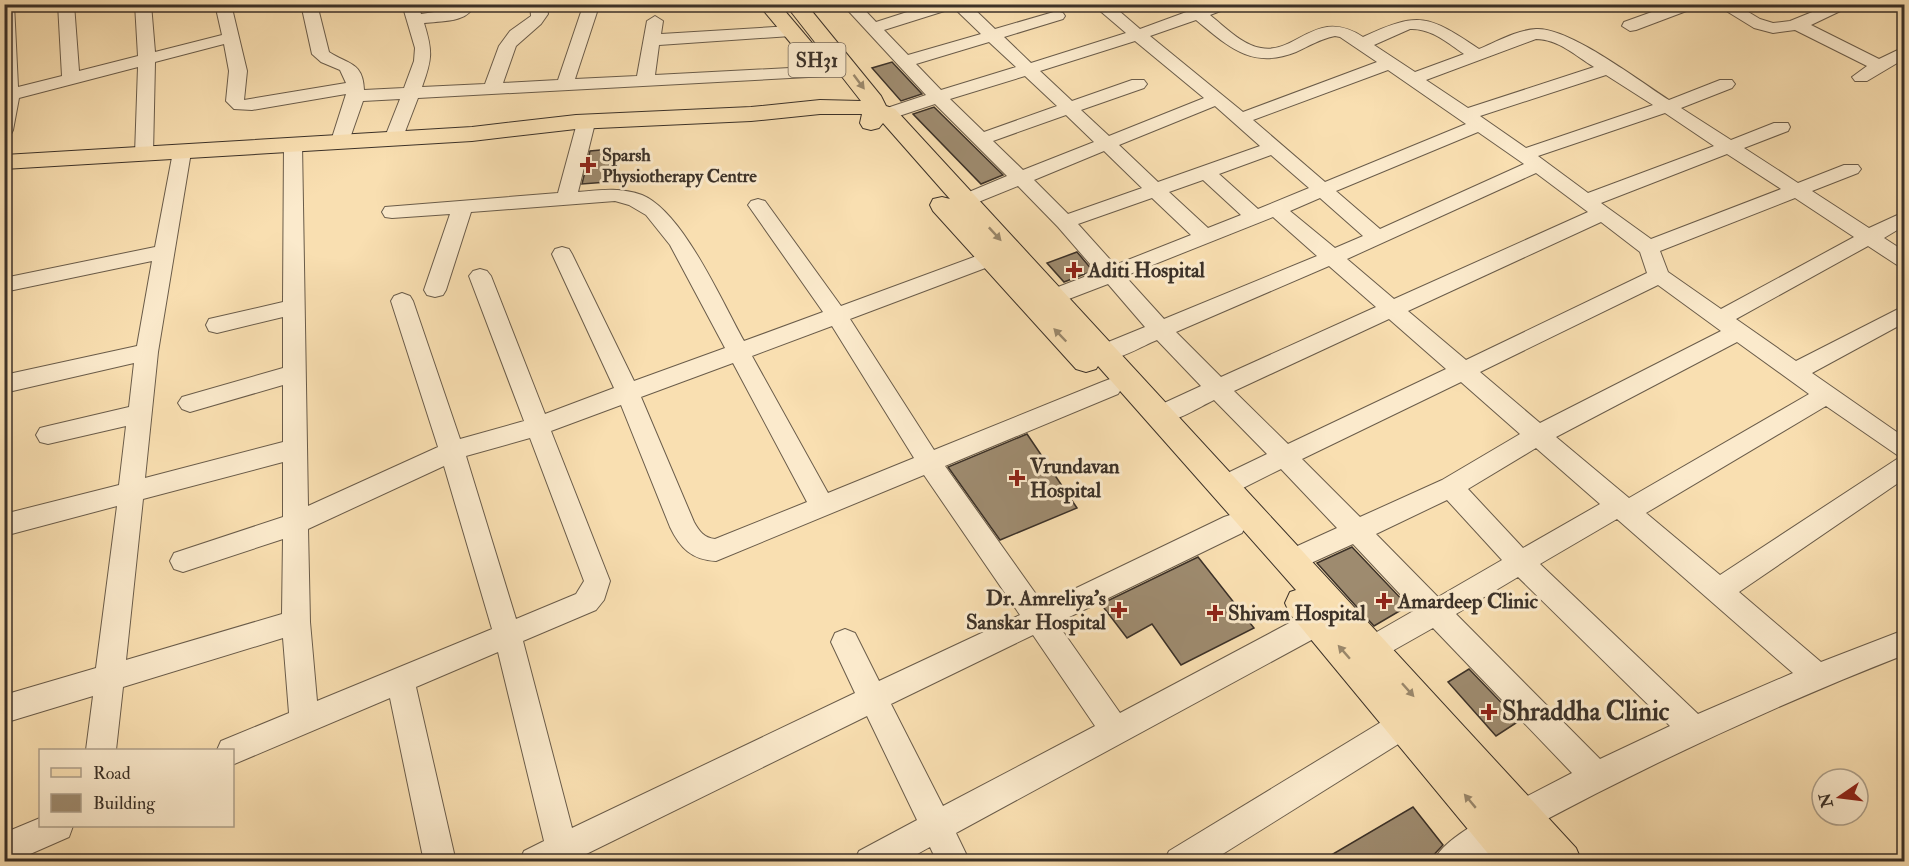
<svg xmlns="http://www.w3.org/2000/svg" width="1909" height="866" viewBox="0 0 1909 866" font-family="'IM FELL Double Pica',serif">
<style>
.building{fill:#9e8b6f;stroke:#3b3128;stroke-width:1.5}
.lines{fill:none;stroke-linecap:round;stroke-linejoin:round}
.minor-casing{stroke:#6a5c4a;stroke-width:2}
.major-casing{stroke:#3b3128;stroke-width:2}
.minor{fill:#fbeacc;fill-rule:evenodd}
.major{fill:#f9dfb1;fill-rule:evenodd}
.oneway{fill:#9a886c}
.poi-dot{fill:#8f2418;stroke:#fbeacc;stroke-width:2}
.labels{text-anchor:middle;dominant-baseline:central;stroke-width:6;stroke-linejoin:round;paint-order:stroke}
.far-poi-label{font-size:18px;font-weight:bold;fill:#3b3128;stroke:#fbeacc;text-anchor:start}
.shield{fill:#fbeacc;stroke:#756859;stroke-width:1.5}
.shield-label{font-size:20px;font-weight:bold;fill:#3b3128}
.poi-label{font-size:21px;font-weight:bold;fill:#3b3128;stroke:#fbeacc;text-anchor:start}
.near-poi-label{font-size:26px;font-weight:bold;fill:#3b3128;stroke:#fbeacc;text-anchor:start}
</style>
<rect width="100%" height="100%" fill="#f9dfb1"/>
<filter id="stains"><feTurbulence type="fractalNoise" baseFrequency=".00333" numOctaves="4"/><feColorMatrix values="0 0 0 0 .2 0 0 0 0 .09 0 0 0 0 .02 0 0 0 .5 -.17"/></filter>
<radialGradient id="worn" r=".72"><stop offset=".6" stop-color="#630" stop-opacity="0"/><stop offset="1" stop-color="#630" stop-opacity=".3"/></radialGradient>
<g class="building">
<path d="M892 62 922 94 901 101 872 68Z"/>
<path d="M934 107 1003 175 981 184 913 114Z"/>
<path d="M611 149 607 182 582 184 590 151Z"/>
<path d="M1077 252 1093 271 1064 282 1047 263Z"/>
<path d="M1027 434 1077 508 1000 540 948 467Z"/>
<path d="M1352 547 1408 606 1374 626 1317 563Z"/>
<path d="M1198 557 1254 628 1181 665 1152 624 1127 638 1101 604Z"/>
<path d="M1469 669 1519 721 1496 736 1448 682Z"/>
<path d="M1413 807 1443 845 1428 861H1321Z"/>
</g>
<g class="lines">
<g class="minor-casing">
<g id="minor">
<path d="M4 4H14L18 87 62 76 58 4H74L79 71 138 56 135 4H151L155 52 222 35 215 4H231L247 71 244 100 346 83 340 70 321 62 312 54 301 4H317L329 52C349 65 363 62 364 90L404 88 414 61 415 48 402 4H418L421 14 454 9 458 4H474C470 23 439 21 424 23 433 52 432 59 422 87L485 84 499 46 510 31 531 16 530 4H546L548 14 541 24 516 46 503 83 558 80 582 9 589 4 596 6 598 9 575 79 637 76 647 21 655 16 663 21 661 34 791 26 799 31 791 36 659 45 655 75 827 66 833 67 836 71 833 75 827 76 418 98 403 137 401 141H387L385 137 400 99 363 101 349 141 347 145H333L331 141 346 94 252 110 234 109 226 101 229 71 224 44 155 62 153 154 151 158H137L135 154 138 67 19 98 13 130 11 134 4 135Z"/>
<path d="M842 4H859L876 22 932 4H969L995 29 1057 11 1063 13 1065 16 1063 19 1004 37 1031 63 1126 33 1092 4H1111L1140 29 1208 4H1233L1231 7 1210 15C1224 26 1242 45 1261 48 1297 55 1316 6 1363 37 1419 11 1428 15 1479 49 1496 42 1517 30 1536 29 1569 27 1639 81 1669 100L1720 80H1732L1735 84 1732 88 1681 108 1731 140 1774 123H1788L1790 127 1788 131 1744 148 1798 183 1844 165H1858L1861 169 1858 173 1812 191 1869 228 1904 212V226L1884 238 1904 251V267L1897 265 1868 246 1736 319 1796 361 1904 306V323L1812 373 1904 437V479L1739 592 1821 662 1904 630V655C1776 705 1654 762 1532 827L1521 832 1510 827 1505 816 1510 805 1572 773 1433 628 1371 663 1361 659 1357 650 1361 641 1415 610 1353 544 1291 572 1282 569 1278 561 1282 553 1337 528 1281 469 1233 493 1224 496 1215 493 1212 486 1215 479 1267 454 1214 400C1197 408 1170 427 1151 421L1147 415 1151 409 1201 386 1157 340C1140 347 1114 364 1096 359L1093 353 1096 347 1145 327 1108 284 1061 302 1053 304 1045 302 1042 297 1045 292 1097 272 1058 227 1018 186 971 205 964 207 957 205 954 201 957 197 1007 176 935 104 893 118H881L878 114 881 110 926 95ZM954 8 981 34 908 55 884 30ZM1196 20C1228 46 1251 70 1296 52 1309 46 1320 39 1335 36L1340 37 1377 62 1243 112 1150 36ZM1410 29C1431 28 1448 43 1464 54L1415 72 1374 45ZM1536 39C1558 39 1576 56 1594 67L1468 108 1426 80ZM1135 41 1204 98 1109 136 1081 110 1144 88 1147 84 1144 80H1132L1072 101 1040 71ZM989 42 1016 67 941 90 916 64ZM1388 70 1466 124 1325 182 1253 120ZM1606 75 1653 105 1526 148 1480 116ZM1025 76 1057 106 984 132 950 99ZM1215 106 1260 146 1158 182 1119 145ZM1665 113 1714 146 1588 193 1538 156ZM1066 115 1094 142 1023 170 993 141ZM1478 132 1524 164 1380 229 1336 191ZM1104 151 1142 188 1068 214 1034 180ZM1727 154 1781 189 1651 239 1601 203ZM1271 155 1309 188 1258 209 1219 174ZM1536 173 1588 212 1394 299 1347 259ZM1203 180 1241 215 1208 228 1169 192ZM1152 198 1191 235 1115 265 1078 224ZM1320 198 1363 236 1335 248 1290 211ZM1795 198 1854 237 1721 309 1668 272 1660 251ZM1273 217 1317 256 1164 319 1125 276ZM1601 222 1640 252 1647 273 1466 360 1408 311ZM1329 266 1376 307 1221 377 1176 332ZM1658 285 1721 331 1540 423 1480 372ZM1389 319 1446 369 1288 444 1234 391ZM1737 342 1809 394 1629 498 1556 437ZM1461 382 1520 434 1442 480 1360 517 1302 459ZM1826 406 1900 457 1720 575 1646 513ZM1536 448 1600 504 1523 548 1468 489ZM1447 500 1502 560 1438 597 1376 534ZM1617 519 1793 673 1698 714 1540 564ZM1518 577 1670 726 1600 759 1456 614Z"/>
<path d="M1674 4H1699L1697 7 1636 30 1630 31 1622 26 1624 22Z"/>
<path d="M1715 4H1735L1760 19 1773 23 1790 21 1832 4H1855L1811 25 1879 59 1904 47V59L1867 81H1855L1852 77 1867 66 1795 30 1773 33 1754 28Z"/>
<path d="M586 118 592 119 595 123 578 192C600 190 620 187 642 195 683 212 722 302 744 341L823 312 748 205 751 201 758 199 765 201 841 306 982 254 989 252 996 254 999 259 996 264 850 319 934 450 1102 382 1110 379 1118 382 1122 388 1118 394 945 466 1043 604 1224 517 1233 514 1242 517 1246 525 1242 533 1057 623 1120 713 1308 613 1318 610 1328 613 1332 622 1328 631 956 833 970 862H937L930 847 903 862H854L859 851 917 820 867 716 570 862H519L524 851 544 841 498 652 416 687 456 862H424L390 698 232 765V750H217L221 741 289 713 283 638 123 687 116 750H86L93 696 4 723V695L96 668 117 506 4 536V514L119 485 126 426 48 444 40 442 36 435 40 428 48 426 129 407 134 363 4 393V375L137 346 152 261 4 292V278L155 247 173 152 175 148H189L191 152 158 352 145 478 283 442V385L190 412 182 409 178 403 182 397 283 368V317L217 333 209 331 206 325 209 319 283 302 284 144 286 140H300L302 144 308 506 438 447 391 301 394 296 402 293 410 296 413 301 460 439 524 421 469 276 473 271 480 269 487 271 491 276 545 414 614 388 552 254 555 249 562 247 569 249 572 254 634 381 725 348 670 245 646 215 629 205 615 201 471 212 446 290 443 295 435 297 427 295 424 290 450 214 392 218 385 217 382 212 385 207 558 193 577 123 580 119ZM832 326 914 458 828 493 752 356ZM733 363 807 502 715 539C704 538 699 531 694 522L641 397ZM621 405 670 527C680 548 692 560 716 561L924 475 1020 615 879 681 855 633 845 629 835 633 831 642 855 693 572 828 523 641 596 610 604 600 610 581 551 431ZM530 438 584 581 576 594 516 619 466 456ZM283 462V517L174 553 170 561 174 569 183 572 283 539 282 614 126 660 143 499ZM444 466 492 629 317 701 310 622 308 529ZM1033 635 1095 726 943 806 891 704Z"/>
<path d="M1406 709 1416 713 1421 723 1416 733 1210 862H1164L1169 851 1396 713Z"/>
<path d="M1495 814 1506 819 1511 830 1506 841 1477 862H1433C1441 843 1476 822 1495 814Z"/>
<path d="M40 818V826H73L69 837 12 862H4V833Z"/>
</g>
</g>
<g class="major-casing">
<g id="major">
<path d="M758 4H779L812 43 808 47 801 49 794 47Z"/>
<path d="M785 4H806L881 96 886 106 895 109 1576 848 1582 862H1495L1290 614 1285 603 1290 592 1296 590 1098 366 1096 369 1086 372 1076 369 933 211 930 205 933 199 942 197 950 199 883 123 879 128 871 130 863 128 860 123 862 114H820L751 121 576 129 472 141 4 169V155L472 127 576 115 751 107 820 100 861 101Z"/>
</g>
</g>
<use href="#minor" class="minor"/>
<use href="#major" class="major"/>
</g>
<defs><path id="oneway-solid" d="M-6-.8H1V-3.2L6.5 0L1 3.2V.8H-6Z" transform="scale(1.5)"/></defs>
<g class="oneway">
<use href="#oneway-solid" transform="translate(859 82) rotate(53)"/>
<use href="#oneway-solid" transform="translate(995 234) rotate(47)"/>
<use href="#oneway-solid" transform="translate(1060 335) rotate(-134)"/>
<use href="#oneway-solid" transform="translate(1344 652) rotate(-131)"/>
<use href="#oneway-solid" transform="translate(1408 690) rotate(48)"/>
<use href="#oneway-solid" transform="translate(1470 801) rotate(-130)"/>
</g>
<g class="poi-dot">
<path d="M585 156h6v6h6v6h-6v6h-6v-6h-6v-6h6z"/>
<path d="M1071 261h6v6h6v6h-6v6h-6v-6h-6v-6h6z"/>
<path d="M1014 469h6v6h6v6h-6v6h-6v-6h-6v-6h6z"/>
<path d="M1381 592h6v6h6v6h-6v6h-6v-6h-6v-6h6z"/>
<path d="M1116 601h6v6h6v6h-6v6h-6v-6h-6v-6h6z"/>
<path d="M1212 604h6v6h6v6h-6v6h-6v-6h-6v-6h6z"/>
<path d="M1486 703h6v6h6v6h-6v6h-6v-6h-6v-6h6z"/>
</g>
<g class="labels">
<g class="far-poi-label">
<text x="602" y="155">Sparsh<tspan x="602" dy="21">Physiotherapy Centre</tspan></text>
</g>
<rect class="shield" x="788.5" y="43" width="57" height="34" rx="4.5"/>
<g class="shield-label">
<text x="817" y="60">SH31</text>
</g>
<g class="poi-label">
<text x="1088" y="270">Aditi Hospital</text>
<text x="1030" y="466">Vrundavan<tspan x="1030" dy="24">Hospital</tspan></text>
<text x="1106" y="598" text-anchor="end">Dr. Amreliya's<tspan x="1106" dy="24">Sanskar Hospital</tspan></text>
<text x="1398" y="601">Amardeep Clinic</text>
<text x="1228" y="613">Shivam Hospital</text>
</g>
<g class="near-poi-label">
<text x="1502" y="712">Shraddha Clinic</text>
</g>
</g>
<rect width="1909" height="866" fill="none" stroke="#f9dfb1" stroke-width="24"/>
<rect x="6" y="6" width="1897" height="854" fill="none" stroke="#3b3128" stroke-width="3"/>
<rect x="12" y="12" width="1885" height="842" fill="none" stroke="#3b3128" stroke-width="1.5"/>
<rect x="39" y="749" width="195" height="78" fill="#fbeacc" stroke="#aea08a" stroke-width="1.5"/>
<rect x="51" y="768" width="30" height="9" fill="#f9dfb1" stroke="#aea08a" stroke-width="1.5"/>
<text x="93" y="779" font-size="18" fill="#3b3128">Road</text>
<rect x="51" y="794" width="30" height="18" fill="#9e8b6f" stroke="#aea08a" stroke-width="1.5"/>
<text x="93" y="809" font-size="18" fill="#3b3128">Building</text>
<g transform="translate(1840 797) rotate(256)"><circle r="28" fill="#fbeacc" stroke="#aea08a" stroke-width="1.5"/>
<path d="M0-4.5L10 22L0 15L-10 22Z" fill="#8f2418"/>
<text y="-9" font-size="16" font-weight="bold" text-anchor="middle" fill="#3b3128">N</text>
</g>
<rect width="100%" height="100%" filter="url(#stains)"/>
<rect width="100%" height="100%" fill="url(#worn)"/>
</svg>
